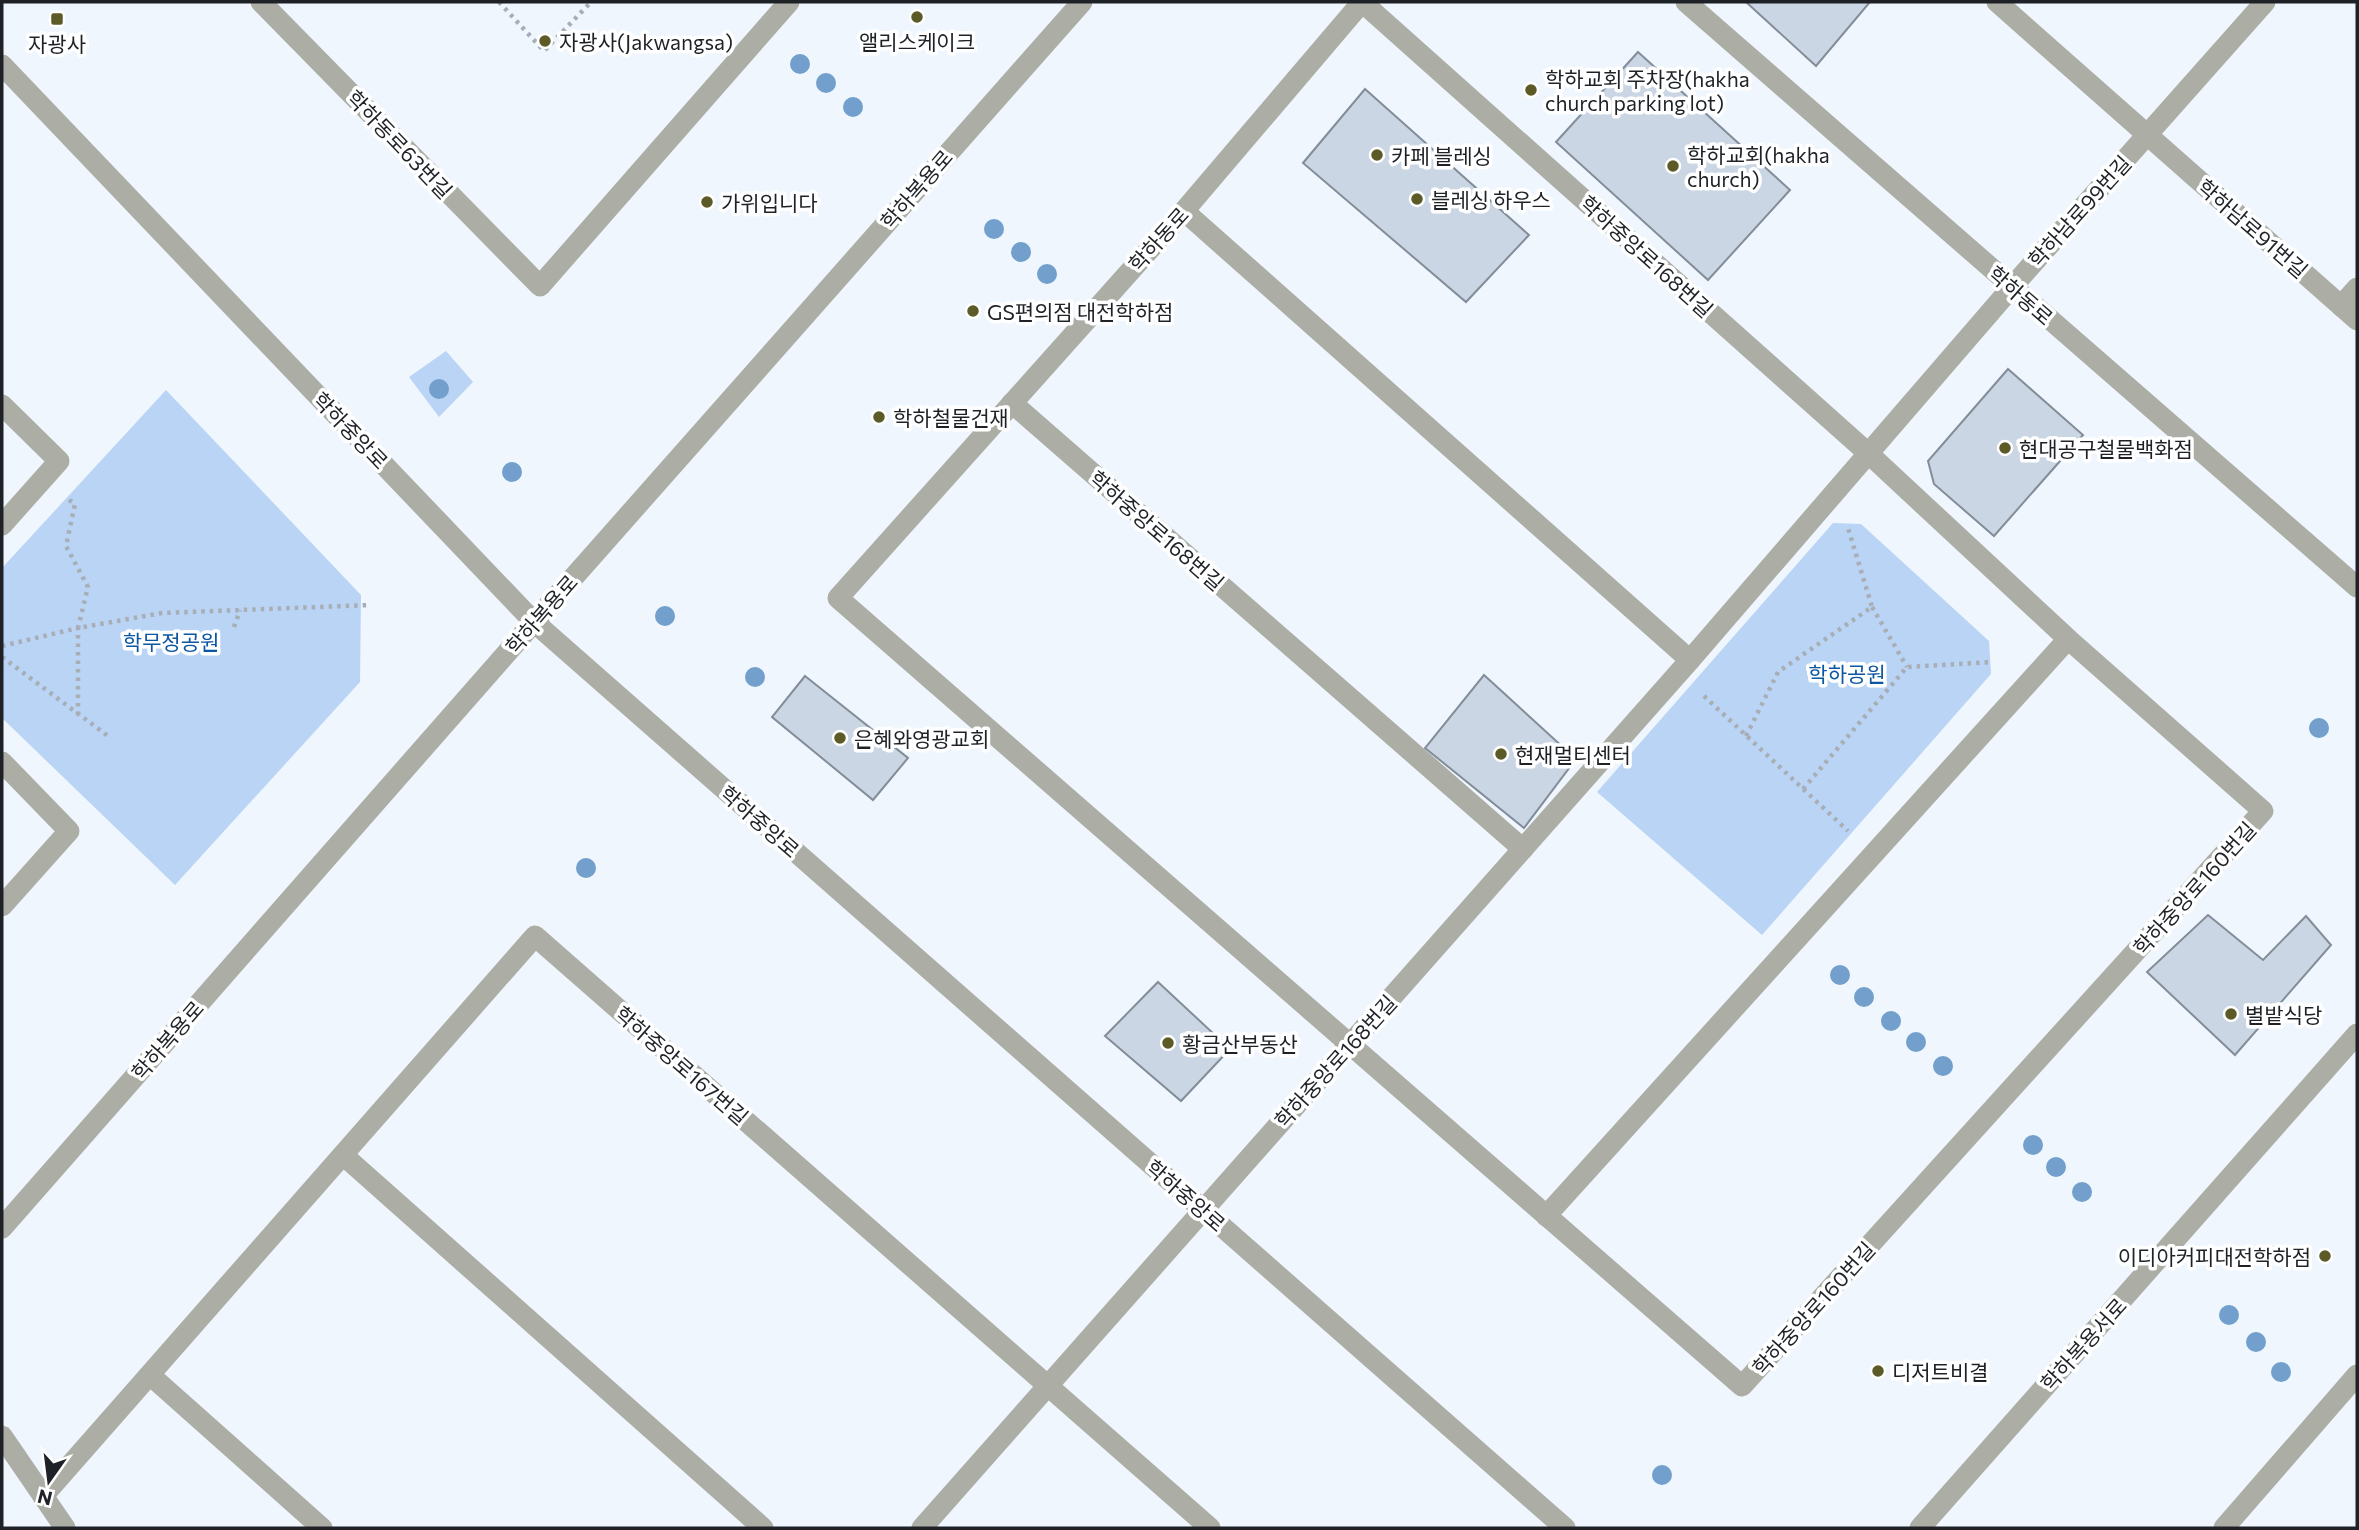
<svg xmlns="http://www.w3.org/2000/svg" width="2359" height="1530" viewBox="0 0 2359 1530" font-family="Commissioner,'Noto Sans KR',sans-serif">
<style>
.green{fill:#bad4f5}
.building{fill:#cbd6e4;stroke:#838d9a;stroke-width:2}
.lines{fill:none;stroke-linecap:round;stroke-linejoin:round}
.path{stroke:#a8aeb5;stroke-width:4.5;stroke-dasharray:3.5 5;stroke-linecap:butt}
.minor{stroke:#acada5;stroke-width:21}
.tertiary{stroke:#acada5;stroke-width:21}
.tree{fill:#729fcb}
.poi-dot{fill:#5c5b28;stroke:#fff;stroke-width:2.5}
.labels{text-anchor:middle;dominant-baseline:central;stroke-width:7;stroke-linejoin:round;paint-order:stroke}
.poi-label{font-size:21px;fill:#1e2227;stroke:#fff;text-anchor:start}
.street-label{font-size:21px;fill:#1e2227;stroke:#fff}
.park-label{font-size:21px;fill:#0c57a2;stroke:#fff}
</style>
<rect width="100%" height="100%" fill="#eff6fe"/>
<g class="green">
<path d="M446 351 473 382 439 417 409 377Z"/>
<path d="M166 390 361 595 360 682 175 885 2 718V568Z"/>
<path d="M1833 523 1861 524 1989 641 1991 674 1762 935 1597 792Z"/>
</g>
<g class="building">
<path d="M1746 2H1870L1816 66Z"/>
<path d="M1638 52 1790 190 1708 280 1556 142Z"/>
<path d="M1365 89 1529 235 1466 302 1303 163Z"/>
<path d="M2008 369 2083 435 1994 536 1934 484 1928 461Z"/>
<path d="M1484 675 1576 759 1524 828 1425 748Z"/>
<path d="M805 676 908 758 873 800 772 717Z"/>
<path d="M2208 915 2263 960 2306 916 2331 945 2235 1055 2147 972Z"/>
<path d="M1158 982 1230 1049 1181 1101 1105 1036Z"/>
</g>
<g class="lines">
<g class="path">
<path d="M499 2 544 51 591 2"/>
<path d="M69 500 75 504 66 546 88 587 78 628 162 613 371 605"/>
<path d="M1872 607 1907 667"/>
<path d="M234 627 240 610"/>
<path d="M2 646 78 628V714"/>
<path d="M2 657 108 736"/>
<path d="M1704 696 1848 831"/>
<path d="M1746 736 1778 672 1872 607 1848 528"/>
<path d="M1803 789 1907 667 1993 662"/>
</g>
<g class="minor">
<path d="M261 2 540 286 789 2"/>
<path d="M1362 2 1869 454 2068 639 2263 811 1742 1386 838 598 1184 211Z"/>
<path d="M1686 2 2357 587"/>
<path d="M1997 2 2357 320"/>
<path d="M1184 211 1690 660"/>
<path d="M2341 306 2357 288"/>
<path d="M1012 403 1523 849"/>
<path d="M2 405 59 461 2 525"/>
<path d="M534 622 1082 2"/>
<path d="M2 762 69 831 2 906"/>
<path d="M343 1155 763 1528"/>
<path d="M1546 1216 2068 639"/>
<path d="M150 1375 322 1528"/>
<path d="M2 1436 65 1528"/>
<path d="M43 1496 535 936 1210 1528"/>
<path d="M922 1528 1690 660 2012 287 2265 2"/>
<path d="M1920 1528 2357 1034"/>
<path d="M2224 1528 2357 1375"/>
</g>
<g class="tertiary">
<path d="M2 65 534 622 1565 1528"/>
<path d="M2 1228 534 622"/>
</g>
</g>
<g class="tree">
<circle cx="800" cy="64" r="10"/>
<circle cx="826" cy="83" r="10"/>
<circle cx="853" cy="107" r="10"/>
<circle cx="994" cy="229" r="10"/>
<circle cx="1021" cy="252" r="10"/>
<circle cx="1047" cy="274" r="10"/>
<circle cx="439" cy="389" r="10"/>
<circle cx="512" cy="472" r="10"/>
<circle cx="665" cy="616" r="10"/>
<circle cx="755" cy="677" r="10"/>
<circle cx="2319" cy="728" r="10"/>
<circle cx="586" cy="868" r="10"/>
<circle cx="1840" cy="975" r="10"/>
<circle cx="1864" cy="997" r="10"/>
<circle cx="1891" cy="1021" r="10"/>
<circle cx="1916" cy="1042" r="10"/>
<circle cx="1943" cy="1066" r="10"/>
<circle cx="2033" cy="1145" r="10"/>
<circle cx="2056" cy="1167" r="10"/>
<circle cx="2082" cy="1192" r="10"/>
<circle cx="2229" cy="1315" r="10"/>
<circle cx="2256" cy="1342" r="10"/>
<circle cx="2281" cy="1372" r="10"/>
<circle cx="1662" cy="1475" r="10"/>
</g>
<g class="poi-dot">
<circle cx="917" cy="17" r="7"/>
<rect x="50" y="12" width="14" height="14" rx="3.5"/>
<circle cx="545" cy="41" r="7"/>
<circle cx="1531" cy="90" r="7"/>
<circle cx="1377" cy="155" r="7"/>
<circle cx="1673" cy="166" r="7"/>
<circle cx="1417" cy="199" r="7"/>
<circle cx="707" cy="202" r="7"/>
<circle cx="973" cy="311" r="7"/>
<circle cx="879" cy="417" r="7"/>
<circle cx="2005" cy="448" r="7"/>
<circle cx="840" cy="738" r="7"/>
<circle cx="1501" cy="754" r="7"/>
<circle cx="2231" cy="1014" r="7"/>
<circle cx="1168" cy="1043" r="7"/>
<circle cx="2325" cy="1256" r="7"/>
<circle cx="1878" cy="1371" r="7"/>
</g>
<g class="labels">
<g class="poi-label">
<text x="559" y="41">자광사(Jakwangsa)</text>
<text x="917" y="41" text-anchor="middle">앨리스케이크</text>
<text x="57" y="43" text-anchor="middle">자광사</text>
<text x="1545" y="78">학하교회 주차장(hakha<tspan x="1545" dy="24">church parking lot)</tspan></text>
<text x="1687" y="154">학하교회(hakha<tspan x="1687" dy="24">church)</tspan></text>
<text x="1391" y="155">카페 블레싱</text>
<text x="1431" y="199">블레싱 하우스</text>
<text x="721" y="202">가위입니다</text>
<text x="987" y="311">GS편의점 대전학하점</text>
<text x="893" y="417">학하철물건재</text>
<text x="2019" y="448">현대공구철물백화점</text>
<text x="854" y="738">은혜와영광교회</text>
<text x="1515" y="754">현재멀티센터</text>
<text x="2245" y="1014">별밭식당</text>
<text x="1182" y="1043">황금산부동산</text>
<text x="2311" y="1256" text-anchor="end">이디아커피대전학하점</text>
<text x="1892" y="1371">디저트비결</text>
</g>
<g class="street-label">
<text transform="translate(400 144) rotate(46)">학하동로63번길</text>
<text transform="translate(916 189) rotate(-49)">학하복용로</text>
<text transform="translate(2079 211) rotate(-48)">학하남로99번길</text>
<text transform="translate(2253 228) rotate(41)">학하남로91번길</text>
<text transform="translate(1158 239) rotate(-48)">학하동로</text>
<text transform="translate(1647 256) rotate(42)">학하중앙로168번길</text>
<text transform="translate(2021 295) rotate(41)">학하동로</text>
<text transform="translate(351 430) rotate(46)">학하중앙로</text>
<text transform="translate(1157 530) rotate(41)">학하중앙로168번길</text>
<text transform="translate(541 614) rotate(-49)">학하복용로</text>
<text transform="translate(760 821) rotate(41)">학하중앙로</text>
<text transform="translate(2194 888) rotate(-48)">학하중앙로160번길</text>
<text transform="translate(167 1040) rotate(-49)">학하복용로</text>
<text transform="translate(1335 1061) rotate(-48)">학하중앙로168번길</text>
<text transform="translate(682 1065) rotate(41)">학하중앙로167번길</text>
<text transform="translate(1186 1195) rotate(41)">학하중앙로</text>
<text transform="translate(1813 1308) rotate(-48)">학하중앙로160번길</text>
<text transform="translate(2083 1344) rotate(-48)">학하복용서로</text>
</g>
<g class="park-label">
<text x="171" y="641">학무정공원</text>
<text x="1847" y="673">학하공원</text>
</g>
</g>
<rect width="2359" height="1530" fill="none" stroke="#1e2227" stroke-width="7"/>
<g transform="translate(49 1481) rotate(194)" stroke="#ffffff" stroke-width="5" paint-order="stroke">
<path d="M0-5L12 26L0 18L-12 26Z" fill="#1e2227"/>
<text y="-10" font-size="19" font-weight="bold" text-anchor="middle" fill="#1e2227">N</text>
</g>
</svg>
